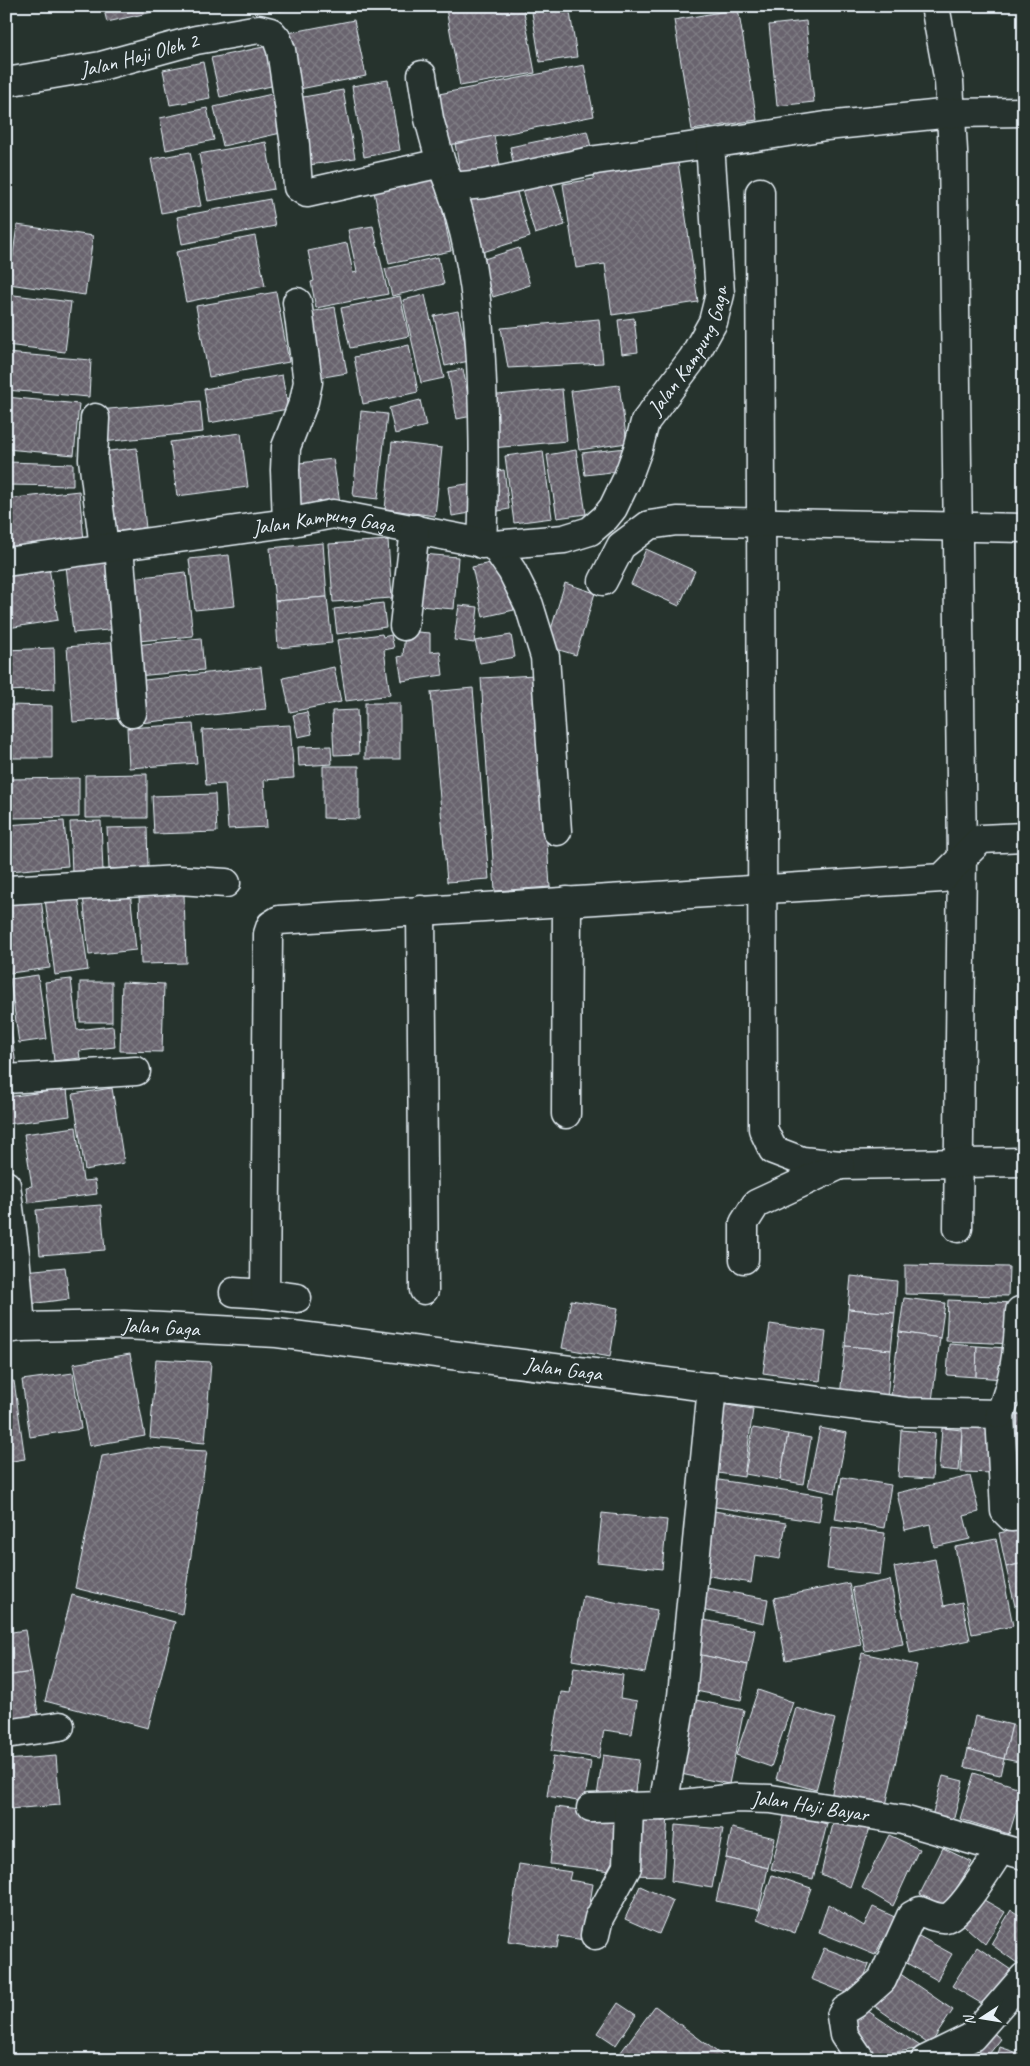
<svg xmlns="http://www.w3.org/2000/svg" width="1030" height="2066" viewBox="0 0 1030 2066" font-family="Caveat,sans-serif">
<style>
.building{fill:url(#building-cross-hatch);stroke:#e8f1f8}
.lines{fill:none;stroke-linecap:round;stroke-linejoin:round}
.street-casing{stroke:#e8f1f8;stroke-width:31}
.street{stroke:#26332d;stroke-width:28}
.labels{text-anchor:middle;dominant-baseline:central;stroke-width:5;stroke-linejoin:round;paint-order:stroke}
.street-label{font-size:21px;fill:#e8f1f8;stroke:#26332d}
</style>
<defs>
<pattern id="building-cross-hatch" width="8" height="8" patternUnits="userSpaceOnUse" patternTransform="scale(1.25)"><rect width="8" height="8" fill="#69646e"/><path d="M0 0l8 8M0 8l8-8" fill="none" stroke="#7e7b83"/></pattern>
</defs>
<rect width="100%" height="100%" fill="#26332d"/>
<filter id="ink" filterUnits="userSpaceOnUse"><feTurbulence type="fractalNoise" baseFrequency=".02" numOctaves="2"/><feDisplacementMap in="SourceGraphic" scale="10" xChannelSelector="R" yChannelSelector="G"/><feConvolveMatrix kernelMatrix="1 2 1 2 8 2 1 2 1" color-interpolation-filters="sRGB"/></filter>
<g filter="url(#ink)">
<g class="building">
<path d="M103 6H180L107 22Z"/>
<path d="M279 6H303L280 11Z"/>
<path d="M460 6H523L535 73 460 86 446 9Z"/>
<path d="M531 6H569L577 57 540 62Z"/>
<path d="M738 9 757 120 692 130 674 20Z"/>
<path d="M354 20 366 76 295 90 283 34Z"/>
<path d="M806 21 814 102 777 106 769 25Z"/>
<path d="M268 46 276 85 220 97 211 58Z"/>
<path d="M203 62 210 98 170 105 163 70Z"/>
<path d="M584 65 594 116 439 147 429 96Z"/>
<path d="M388 80 400 150 364 157 352 86Z"/>
<path d="M343 90 355 158 303 166 292 99Z"/>
<path d="M272 94 281 133 223 146 214 107Z"/>
<path d="M207 108 214 140 166 150 160 118Z"/>
<path d="M587 131 593 155 515 172 510 147Z"/>
<path d="M494 136 502 176 463 184 455 144Z"/>
<path d="M266 142 274 189 208 201 199 154Z"/>
<path d="M190 152 201 206 161 213 151 159Z"/>
<path d="M678 162 698 302 612 315 605 264 576 268 563 184 594 179V174Z"/>
<path d="M435 174 451 251 389 264 373 187Z"/>
<path d="M549 174 565 225 535 234 520 183Z"/>
<path d="M514 182 530 237 477 254 460 198Z"/>
<path d="M270 199 275 226 182 244 177 217Z"/>
<path d="M17 225 93 236 85 295 9 284Z"/>
<path d="M373 226 388 294 316 308 311 282 314 281 308 251 347 243 353 273 357 272 348 230Z"/>
<path d="M255 236 265 286 186 302 176 252Z"/>
<path d="M519 248 530 285 493 297 481 260Z"/>
<path d="M438 257 444 284 392 296 385 269Z"/>
<path d="M276 292 289 362 209 377 196 306Z"/>
<path d="M6 294 71 302 65 352 6 345Z"/>
<path d="M425 295 444 378 421 383 403 300Z"/>
<path d="M400 296 409 336 350 348 341 308Z"/>
<path d="M335 307 347 373 312 379 299 314Z"/>
<path d="M458 311 469 361 445 366 434 316Z"/>
<path d="M634 318 638 352 622 354 618 320Z"/>
<path d="M599 319 603 363 508 368 501 328Z"/>
<path d="M409 345 418 392 363 404 354 357Z"/>
<path d="M6 353 91 360 89 397 6 390Z"/>
<path d="M463 369 472 416 457 419 448 372Z"/>
<path d="M282 375 288 409 209 423 204 389Z"/>
<path d="M619 385 627 443 579 450 571 391Z"/>
<path d="M562 389 567 441 492 448 487 396Z"/>
<path d="M6 397 79 404 74 455 6 449Z"/>
<path d="M420 400 426 426 395 434 389 408Z"/>
<path d="M200 401 203 432 102 442 98 410Z"/>
<path d="M361 411 387 414 378 499 353 496Z"/>
<path d="M241 433 248 487 177 496 170 442Z"/>
<path d="M392 442 442 448 435 516 385 509Z"/>
<path d="M137 448 146 528 109 532 100 452Z"/>
<path d="M626 448 629 470 585 475 582 453Z"/>
<path d="M576 450 586 514 557 518 547 455Z"/>
<path d="M543 451 552 518 514 523 505 456Z"/>
<path d="M333 459 340 503 298 509 291 464Z"/>
<path d="M7 462 73 464V486L6 485Z"/>
<path d="M504 470 509 509 493 512 487 472Z"/>
<path d="M473 483 477 512 452 516 448 487Z"/>
<path d="M79 491 84 540 6 548V499Z"/>
<path d="M388 540 392 598 333 602 329 544Z"/>
<path d="M323 543 327 597 275 601 270 548Z"/>
<path d="M646 549 695 571 679 606 631 584Z"/>
<path d="M422 554 458 557 454 609 419 606Z"/>
<path d="M229 555 235 606 195 610 189 559Z"/>
<path d="M113 560 120 629 73 633 66 565Z"/>
<path d="M504 560 514 610 483 617 472 567Z"/>
<path d="M49 568 58 620 8 628 6 575Z"/>
<path d="M186 572 193 636 138 641 132 578Z"/>
<path d="M565 583 595 593 576 655 546 646Z"/>
<path d="M327 597 332 643 278 648 275 601Z"/>
<path d="M383 603 386 627 337 634 334 609Z"/>
<path d="M459 605 478 607 474 643 454 640Z"/>
<path d="M405 631 430 633V652L440 651 443 675 402 681 398 657 403 656Z"/>
<path d="M382 634 383 637 391 635 394 648 384 650 390 695 346 701 337 640Z"/>
<path d="M511 635 515 657 480 663 475 641Z"/>
<path d="M201 638 204 670 137 676 135 645Z"/>
<path d="M118 642 124 718 73 722 67 647Z"/>
<path d="M54 648 55 689 6 691V650Z"/>
<path d="M261 667 266 709 140 723 136 681Z"/>
<path d="M334 667 341 702 290 712 283 678Z"/>
<path d="M536 675 550 887 495 891 481 678Z"/>
<path d="M473 688 489 879 447 882 431 692Z"/>
<rect x="365" y="703" width="35" height="56"/>
<path d="M10 705 52 706V758H9Z"/>
<path d="M357 710 359 754 334 755 332 711Z"/>
<path d="M307 712 312 734 298 737 293 715Z"/>
<path d="M193 724 197 763 129 768 127 728Z"/>
<path d="M290 725 294 778 264 780 267 827 228 829 225 784 206 785 202 730Z"/>
<path d="M331 746 332 764 299 766 298 747Z"/>
<path d="M323 766H359V819L323 818Z"/>
<path d="M147 774V818H85V775Z"/>
<path d="M79 778V817L9 818 8 779Z"/>
<path d="M215 794 217 832 154 834 152 796Z"/>
<path d="M64 821 68 866 9 871 6 825Z"/>
<path d="M101 821 103 872 72 873 70 822Z"/>
<path d="M147 827 148 867 109 869 107 828Z"/>
<path d="M130 891 136 950 89 955 83 895Z"/>
<path d="M184 893 186 963 141 964 139 894Z"/>
<path d="M78 895 88 970 55 975 45 899Z"/>
<path d="M41 899 50 968 10 973 6 944V903Z"/>
<path d="M38 975 47 1039 19 1043 10 979Z"/>
<path d="M71 979 77 1030 113 1026 115 1047 79 1051 80 1058 54 1061 45 982Z"/>
<rect x="80" y="982" width="32" height="40"/>
<path d="M122 982 164 984 162 1052 120 1051Z"/>
<path d="M6 994 16 1065 6 1067Z"/>
<path d="M112 1088 124 1163 85 1170 73 1094Z"/>
<path d="M67 1089 70 1116 7 1124 6 1097Z"/>
<path d="M76 1127 83 1181 95 1180 97 1194 28 1203 26 1187 32 1186 24 1134Z"/>
<path d="M101 1205 105 1250 40 1255 36 1210Z"/>
<path d="M1018 1240H1024V1276H1020Z"/>
<path d="M905 1265 1009 1267 1008 1296 905 1294Z"/>
<path d="M65 1267 69 1299 29 1304 25 1271Z"/>
<path d="M851 1276 897 1281 895 1313 848 1309Z"/>
<path d="M1020 1276H1024V1331H1023Z"/>
<path d="M904 1298 945 1303 940 1338 899 1332Z"/>
<path d="M571 1300 618 1308 610 1357 562 1348Z"/>
<path d="M948 1300 1015 1303 1014 1344 946 1341Z"/>
<path d="M848 1309 895 1313 891 1350 845 1346Z"/>
<path d="M770 1324 826 1332 820 1381 763 1373Z"/>
<path d="M899 1332 940 1338 932 1401 891 1395Z"/>
<path d="M949 1344 977 1346 976 1377 947 1375Z"/>
<path d="M845 1346 891 1350 887 1401 840 1397Z"/>
<path d="M977 1346 1007 1348 1004 1379 976 1377Z"/>
<path d="M130 1354 145 1436 89 1446 73 1364Z"/>
<path d="M156 1359 211 1362 205 1443 150 1438Z"/>
<path d="M73 1373 81 1429 30 1437 22 1380Z"/>
<path d="M1024 1380V1405H1020L1018 1381Z"/>
<path d="M14 1381 25 1459 6 1462V1382Z"/>
<path d="M714 1403 753 1409 744 1477 705 1471Z"/>
<path d="M1024 1414V1473L1010 1474 1006 1415Z"/>
<path d="M962 1423 996 1425 995 1473 961 1472Z"/>
<path d="M753 1428 788 1434 780 1480 745 1474Z"/>
<path d="M820 1428 847 1433 835 1493 808 1487Z"/>
<path d="M942 1428 962 1430 959 1471 939 1469Z"/>
<path d="M901 1430 935 1433 932 1479 898 1477Z"/>
<path d="M788 1434 811 1438 803 1484 780 1480Z"/>
<path d="M148 1448 207 1451 182 1614 75 1588 102 1456Z"/>
<path d="M1024 1473V1509L1013 1510 1010 1474Z"/>
<path d="M970 1476 979 1512 964 1516 970 1539 934 1547 930 1524 905 1530 897 1493Z"/>
<path d="M842 1477 891 1485 884 1528 835 1519Z"/>
<path d="M706 1478 823 1496 819 1522 702 1505Z"/>
<path d="M708 1510 786 1523 780 1559 755 1555 751 1583 698 1574Z"/>
<path d="M602 1513 667 1520 662 1569 597 1562Z"/>
<path d="M832 1527 885 1533 880 1575 827 1569Z"/>
<path d="M1024 1528V1563L1006 1567 999 1533Z"/>
<path d="M996 1539 1013 1626 972 1634 955 1547Z"/>
<path d="M935 1559 944 1606 962 1602 970 1640 910 1653 894 1567Z"/>
<path d="M1024 1563V1604L1015 1606 1006 1567Z"/>
<path d="M890 1580 903 1644 865 1651 852 1588Z"/>
<path d="M849 1583 861 1645 786 1660 774 1598Z"/>
<path d="M701 1587 768 1599 764 1623 697 1609Z"/>
<path d="M72 1595 175 1622 148 1728 45 1701Z"/>
<path d="M583 1596 657 1610 645 1673 572 1660Z"/>
<path d="M1024 1608V1643L1018 1609Z"/>
<path d="M704 1620 755 1630 748 1665 697 1654Z"/>
<path d="M25 1630 32 1672 6 1676V1633Z"/>
<path d="M862 1653 917 1665 885 1810 831 1797Z"/>
<path d="M697 1654 748 1665 741 1700 691 1690Z"/>
<path d="M574 1667 623 1675 620 1698 637 1701 632 1734 604 1730 599 1758 551 1751 561 1692 570 1693Z"/>
<path d="M32 1672 39 1721 6 1726V1676Z"/>
<path d="M758 1690 793 1702 771 1767 736 1755Z"/>
<path d="M691 1699 744 1710 729 1784 676 1773Z"/>
<path d="M796 1708 835 1719 816 1790 776 1779Z"/>
<path d="M975 1716 1012 1725 1004 1759 968 1749Z"/>
<path d="M1012 1725 1024 1728V1763L1004 1759Z"/>
<path d="M968 1749 1004 1759 1000 1775 964 1767Z"/>
<path d="M603 1755 639 1760 634 1800 597 1796Z"/>
<path d="M56 1756 60 1805 9 1809 6 1760Z"/>
<path d="M553 1756 591 1762 584 1802 547 1796Z"/>
<path d="M974 1773 1023 1789 1009 1834 960 1819Z"/>
<path d="M943 1776 963 1781 953 1822 932 1816Z"/>
<path d="M556 1807 619 1815 612 1871 550 1864Z"/>
<path d="M635 1813 668 1815 664 1876 633 1875Z"/>
<path d="M785 1813 827 1824 813 1879 771 1869Z"/>
<path d="M834 1820 870 1828 850 1887 821 1874Z"/>
<path d="M675 1825 723 1829 712 1888 671 1881Z"/>
<path d="M732 1828 775 1838 768 1868 726 1858Z"/>
<path d="M889 1835 919 1849 893 1906 862 1888Z"/>
<path d="M943 1848 972 1862 944 1910 920 1894Z"/>
<path d="M726 1858 768 1868 759 1910 716 1901Z"/>
<path d="M519 1864 571 1872 569 1880 593 1884 584 1940 559 1936 557 1948 508 1941Z"/>
<path d="M772 1875 811 1888 795 1933 757 1919Z"/>
<path d="M640 1886 673 1901 659 1934 625 1919Z"/>
<path d="M977 1896 1005 1912 985 1944 959 1921Z"/>
<path d="M828 1904 864 1926 873 1907 899 1919 888 1944 882 1941 875 1955 819 1932Z"/>
<path d="M1011 1910 1024 1918V1951L1017 1963 991 1944Z"/>
<path d="M917 1935 952 1954 937 1980 903 1961Z"/>
<path d="M977 1947 1011 1970 984 2005 952 1986Z"/>
<path d="M824 1948 869 1965 856 1997 811 1979Z"/>
<path d="M896 1971 953 2010 930 2045 873 2005Z"/>
<path d="M618 2003 636 2015 616 2045 598 2033Z"/>
<path d="M655 2006 728 2060H615Z"/>
<path d="M862 2007 923 2048 877 2055 846 2026Z"/>
<path d="M991 2031 1001 2039 986 2058 976 2049Z"/>
<path d="M1000 2047 1024 2055V2060H996Z"/>
</g>
<g class="lines">
<g class="street-casing">
<g id="street">
<path d="M935 6 949 82 953 151 962 857 958 1228"/>
<path d="M422 75 429 119 441 163"/>
<path id="s1" d="M6 82 101 66 196 40 259 29 271 32 277 39 281 50 295 145 298 187 307 193 441 163C476 242 481 330 483 415 484 458 484 501 482 544"/>
<path d="M451 187 484 184 596 160 710 144"/>
<path d="M760 192 763 1129 773 1150 802 1161 840 1165 1024 1162"/>
<path d="M95 418 93 459 104 548"/>
<path d="M287 523 285 470 286 447 304 401 308 382 297 302"/>
<path d="M494 545 512 571 529 605 545 657 557 831"/>
<path d="M119 546 132 713"/>
<path id="s2" d="M6 562 287 523 333 514 494 545 564 539 590 531 605 518 613 508 627 479 638 449 645 422 693 358 713 322 720 294 710 144 826 126 952 113 1024 112"/>
<path d="M603 581 621 546 649 525 677 521 1024 528"/>
<path d="M404 626 415 529"/>
<path d="M7 890 178 880 226 883"/>
<path d="M421 910 424 1290"/>
<path d="M6 1079 136 1071"/>
<path d="M566 1114 567 901"/>
<path d="M6 1185 15 1254 21 1327"/>
<path d="M744 1259V1223L756 1204 840 1165"/>
<path d="M234 1292 265 1294"/>
<path d="M297 1298 265 1294 268 934 271 925 279 920 942 878 981 839 1024 837"/>
<path id="s3" d="M6 1329 21 1327 124 1325 277 1333 906 1412 1000 1414 1005 1511 1011 1517 1024 1516"/>
<path d="M1000 1414C1015 1377 1018 1351 1020 1311"/>
<path d="M6 1734 60 1726"/>
<path d="M663 1806 682 1696 712 1387"/>
<path id="s4" d="M591 1808 663 1806 736 1798 771 1799 903 1820 1024 1855"/>
<path d="M595 1935 599 1918 627 1867 629 1806"/>
<path d="M861 2060 844 2035 841 2016 845 2010 855 2004 882 1980 911 1916 920 1911C927 1914 937 1919 946 1918 960 1916 991 1863 1001 1849"/>
<path d="M925 2060 972 2037 1024 1977"/>
</g>
</g>
<use href="#street" class="street"/>
</g>
</g>
<g class="labels">
<g class="street-label">
<text stroke="none"><textPath href="#s1" startOffset="136">Jalan Haji Oleh 2</textPath></text>
<text stroke="none"><textPath href="#s2" startOffset="801">Jalan Kampung Gaga</textPath></text>
<text stroke="none"><textPath href="#s2" startOffset="321">Jalan Kampung Gaga</textPath></text>
<text stroke="none"><textPath href="#s3" startOffset="155">Jalan Gaga</textPath></text>
<text stroke="none"><textPath href="#s3" startOffset="560">Jalan Gaga</textPath></text>
<text stroke="none"><textPath href="#s4" startOffset="220">Jalan Haji Bayar</textPath></text>
</g>
</g>
<rect width="1030" height="2066" fill="none" stroke="#26332d" stroke-width="25"/>
<rect x="12" y="12" width="1005" height="2041" fill="none" stroke="#e8f1f8" stroke-width="2" filter="url(#ink)"/>
<g transform="translate(982 2018) rotate(258)" stroke="#26332d" stroke-width="4" paint-order="stroke">
<path d="M0-4L9 19L0 12L-9 19Z" fill="#e8f1f8"/>
<text y="-8" font-size="14" font-weight="bold" text-anchor="middle" fill="#e8f1f8">N</text>
</g>
</svg>
